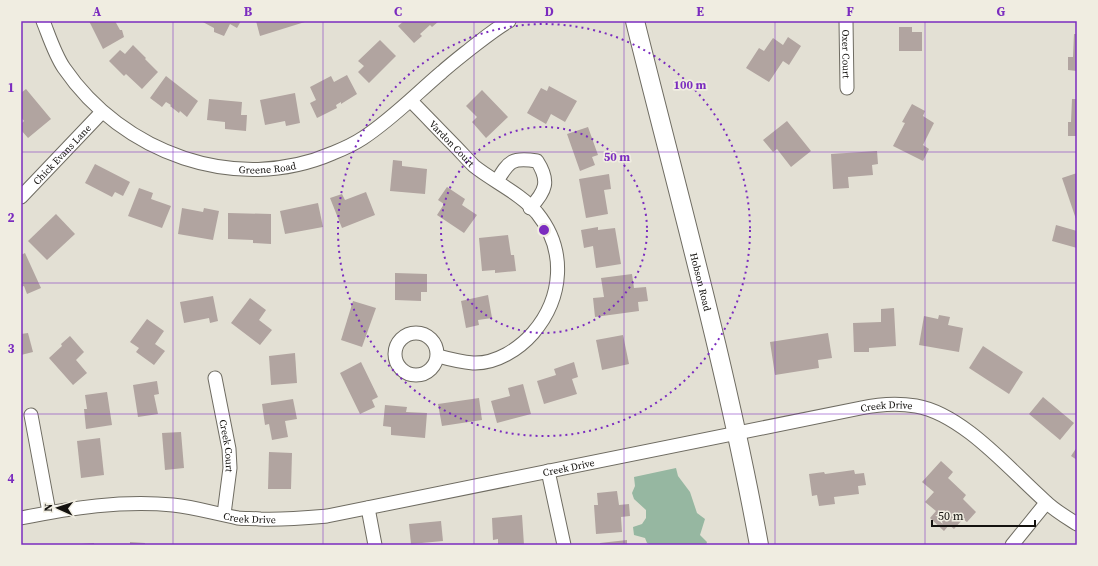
<svg xmlns="http://www.w3.org/2000/svg" width="1098" height="566" viewBox="0 0 1098 566" font-family="'Source Serif 4',serif">
<style>
.green{fill:#96b7a1}
.building{fill:#b1a4a0}
.lines{fill:none;stroke-linecap:round;stroke-linejoin:round}
.minor-casing{stroke:#6f6c62;stroke-width:15}
.secondary-casing{stroke:#6f6c62;stroke-width:20}
.minor{stroke:#fff;stroke-width:13}
.secondary{stroke:#fff;stroke-width:18}
.grid{fill:none;stroke:#7b2cbf;stroke-width:1;stroke-opacity:0.55}
.ring{fill:none;stroke:#7b2cbf;stroke-width:2;stroke-dasharray:2 4}
.labels{text-anchor:middle;dominant-baseline:central;stroke-width:3.5;stroke-linejoin:round;paint-order:stroke}
.street-label{font-size:10px;fill:#14120f;stroke:#f0ede1}
.centre{fill:#7b2cbf;stroke:#f0ede1;stroke-width:2}
.ring-label{font-size:12px;text-anchor:middle;font-weight:bold;fill:#7b2cbf;stroke:#f0ede1;stroke-width:3.5;stroke-linejoin:round;paint-order:stroke}
.neatline{fill:none;stroke:#7b2cbf;stroke-width:1.5}
.grid-label{font-size:13px;text-anchor:middle;font-weight:bold;fill:#7b2cbf}
</style>
<rect width="100%" height="100%" fill="#e3e0d4"/>
<path class="green" d="M676 468 678 476 690 492 697 513 705 519 700 535 707 542 706 545H651L647 543 645 538 634 535 633 527 642 524 646 518V510L634 499 632 493 635 486 634 477Z"/>
<g class="building">
<path d="M89 21H115L120 30H122L124 37 103 49Z"/>
<path d="M201 21H241L237 28 230 24 224 36 214 32V28Z"/>
<path d="M256 21H308L260 36Z"/>
<path d="M404 21H439L432 27 430 25 420 34 422 36 414 43 398 26Z"/>
<path d="M899 27H912V32H922V51H899Z"/>
<path d="M1074 34H1077V71L1068 70V57H1073Z"/>
<path d="M788 37 801 46 789 65 783 61 769 82 746 68 759 48 764 51 773 38 783 45Z"/>
<path d="M380 40 396 56 369 83 358 72 364 66 358 61Z"/>
<path d="M133 45 146 58 145 59 158 72 142 89 126 74 124 76 109 61 120 50 125 54Z"/>
<path d="M347 75 357 94 341 104V102L336 105 337 108 317 118 310 103 316 100 310 87 331 76 334 82Z"/>
<path d="M166 76 198 101 187 117 180 111 179 113 170 106 171 105 166 102 162 107 150 98Z"/>
<path d="M549 86 577 101 565 122 551 114 546 124 527 113 541 88 547 91Z"/>
<path d="M26 89 51 119 28 138 21 130V124L24 121 21 117V93Z"/>
<path d="M482 90 508 117 486 138 472 122 477 117 466 106Z"/>
<path d="M295 93 300 123 286 126 285 121 265 125 260 100Z"/>
<path d="M209 99 242 102 241 115H247L246 131 225 129V122L207 120Z"/>
<path d="M1072 99H1077V136H1068V122H1071Z"/>
<path d="M912 104 925 111 923 116 934 123 923 145 929 149 923 161 893 146 905 123 902 122Z"/>
<path d="M787 121 811 151 791 167 777 149 773 152 763 140Z"/>
<path d="M588 127 598 155 592 157 595 165 580 171 567 134Z"/>
<path d="M877 151 878 164 872 165 873 175 848 177 849 188 833 189 831 154Z"/>
<path d="M393 160 402 161V166L427 169 425 194 390 191Z"/>
<path d="M95 164 130 182 123 196 115 192 112 197 85 183Z"/>
<path d="M1077 173V222L1062 178Z"/>
<path d="M609 174 611 189 604 190 608 214 586 218 579 179Z"/>
<path d="M447 187 465 199 462 205 477 215 464 233 437 215 444 204 438 200Z"/>
<path d="M139 188 153 193 151 199 171 206 162 228 128 216Z"/>
<path d="M366 192 375 215 342 228 330 198 342 194 345 200Z"/>
<path d="M318 203 323 227 285 234 280 211Z"/>
<path d="M182 208 203 212 204 208 219 211 213 240 178 234Z"/>
<path d="M228 213 271 214V244L253 243V240L228 239Z"/>
<path d="M56 214 75 234 47 260 28 241Z"/>
<path d="M1056 225 1077 231V248L1052 241Z"/>
<path d="M598 227V230L615 228 621 264 596 268 593 246 584 248 581 230Z"/>
<path d="M508 235 511 255H514L516 271 495 273V270L482 271 479 238Z"/>
<path d="M25 253 41 288 27 294 24 286 21 287V255Z"/>
<path d="M395 273 427 274V292H421V301L395 300Z"/>
<path d="M632 274 634 288 646 287 648 301 638 302 639 311 595 317 593 298 604 297 601 278Z"/>
<path d="M488 295 492 318 478 320 479 325 466 328 461 301Z"/>
<path d="M213 296 218 321 210 323 209 318 184 323 180 302Z"/>
<path d="M250 298 266 310 259 320 272 330 260 345 231 323Z"/>
<path d="M353 301 376 308 362 347 341 340Z"/>
<path d="M894 308 896 346 869 348V352H854L853 323 881 322V309Z"/>
<path d="M939 315 950 317 948 325 963 328 959 352 919 345 924 316 938 319Z"/>
<path d="M147 319 164 331 155 344 165 351 154 365 136 352 139 348 130 342Z"/>
<path d="M28 333 33 352 21 355V334Z"/>
<path d="M828 333 832 358 818 360 819 368 775 375 770 342Z"/>
<path d="M623 335 629 364 602 370 596 340Z"/>
<path d="M70 336 84 352 76 360 87 373 73 385 49 358 62 346 61 344Z"/>
<path d="M983 346 1023 372 1009 394 969 368Z"/>
<path d="M295 353 297 383 271 385 269 356Z"/>
<path d="M361 362 378 397 372 400 375 407 360 414 340 373Z"/>
<path d="M574 362 578 377 572 379 577 394 544 404 537 381 556 375 554 369Z"/>
<path d="M157 381 159 394 154 395 158 414 138 417 133 385Z"/>
<path d="M523 384 531 414 497 423 491 401 510 396 508 388Z"/>
<path d="M107 392 112 425 86 429 84 409H87L85 395Z"/>
<path d="M1043 397 1074 423 1060 440 1029 414Z"/>
<path d="M479 398 482 420 442 426 438 404Z"/>
<path d="M293 399 297 419 285 421 288 437 272 440 269 424 265 425 262 404Z"/>
<path d="M385 405 407 407 406 412 427 413 425 438 391 435V427L383 426Z"/>
<path d="M181 432 184 468 165 470 162 433Z"/>
<path d="M100 438 104 475 81 478 77 441Z"/>
<path d="M1077 447V460L1071 456Z"/>
<path d="M269 452 292 453 291 489H268Z"/>
<path d="M941 461 953 472 948 478 966 495 963 499 976 512 967 522 963 519 954 529 949 525 944 531 930 518 936 511 925 502 934 492 922 482Z"/>
<path d="M854 470 855 474 864 473 866 485 858 486 859 494 834 497 835 504 819 506 817 495 812 496 809 474 824 472 825 474Z"/>
<path d="M617 491 619 505 629 504 630 516 621 517 622 532 596 534 594 505H598L597 493Z"/>
<path d="M522 515 524 545H498V539L493 540 492 518Z"/>
<path d="M441 521 443 541 411 544 409 524Z"/>
<path d="M627 540V545H600V543Z"/>
<path d="M130 542 145 543V545H130Z"/>
<path d="M94 543V545H81V544Z"/>
</g>
<g class="lines">
<g class="minor-casing">
<g id="minor">
<path id="s1" d="M43 21C49 36 55 55 64 68 122 153 236 195 333 153 343 149 354 144 363 138 392 119 416 94 442 72 451 64 460 57 470 49 483 39 495 29 509 21"/>
<path id="s2" d="M846 21 847 88"/>
<path id="s3" d="M411 101C425 115 439 130 453 144 460 151 467 159 474 166 494 182 520 193 537 213 567 250 563 298 533 333 519 349 496 364 473 363 461 362 449 359 438 356"/>
<path d="M497 181C509 161 512 157 537 161 550 181 546 191 530 208"/>
<path id="s4" d="M21 197 102 112"/>
<circle cx="416" cy="354" r="21"/>
<path id="s5" d="M215 378 229 449 230 468 224 514"/>
<path d="M31 415 49 512"/>
<path d="M548 471 564 545"/>
<path d="M368 508 375 545"/>
<path id="s6" d="M21 518C71 508 122 500 173 505 195 507 216 514 238 518 245 519 253 518 260 519 282 520 304 518 327 516L861 408C880 404 898 403 916 406 963 414 1010 470 1045 501 1054 510 1066 517 1077 524"/>
<path d="M1012 545 1046 503"/>
</g>
</g>
<g class="secondary-casing">
<g id="secondary">
<path id="s7" d="M635 21C678 194 727 369 759 545"/>
</g>
</g>
<use href="#minor" class="minor"/>
<use href="#secondary" class="secondary"/>
</g>
<path class="grid" d="M173 21V545M323 21V545M474 21V545M624 21V545M775 21V545M925 21V545M21 152H1077M21 283H1077M21 414H1077"/>
<g class="ring">
<circle cx="544" cy="230" r="103"/>
<circle cx="544" cy="230" r="206"/>
</g>
<g class="labels">
<g class="street-label">
<text stroke="none"><textPath href="#s2" startOffset="33">Oxer Court</textPath></text>
<text stroke="none"><textPath href="#s3" startOffset="59">Vardon Court</textPath></text>
<text stroke="none"><textPath href="#s4" startOffset="59">Chick Evans Lane</textPath></text>
<text stroke="none"><textPath href="#s1" startOffset="289">Greene Road</textPath></text>
<text stroke="none"><textPath href="#s7" startOffset="269">Hobson Road</textPath></text>
<text stroke="none"><textPath href="#s6" startOffset="879">Creek Drive</textPath></text>
<text stroke="none"><textPath href="#s5" startOffset="69">Creek Court</textPath></text>
<text stroke="none"><textPath href="#s6" startOffset="555">Creek Drive</textPath></text>
<text stroke="none"><textPath href="#s6" startOffset="231">Creek Drive</textPath></text>
</g>
</g>
<circle cx="544" cy="230" r="6" class="centre"/>
<g class="ring-label">
<text x="690" y="89">100 m</text>
<text x="617" y="161">50 m</text>
</g>
<rect width="1098" height="566" fill="none" stroke="#f0ede1" stroke-width="44"/>
<g transform="translate(58 508) rotate(273)" stroke="#f0ede1" stroke-width="3" paint-order="stroke">
<path d="M0-3L7 15L0 10L-7 15Z" fill="#14120f"/>
<text y="-6" font-size="11" font-weight="bold" text-anchor="middle" fill="#14120f">N</text>
</g>
<path d="M932 520v6h103v-6" fill="none" stroke="#14120f" stroke-width="2"/>
<text x="938" y="520" font-size="12" fill="#14120f" stroke="#f0ede1" stroke-width="3" paint-order="stroke">50 m</text>
<rect x="22" y="22" width="1054" height="522" class="neatline"/>
<g class="grid-label">
<text x="97" y="16">A</text>
<text x="248" y="16">B</text>
<text x="398" y="16">C</text>
<text x="549" y="16">D</text>
<text x="700" y="16">E</text>
<text x="850" y="16">F</text>
<text x="1001" y="16">G</text>
<text x="11" y="92">1</text>
<text x="11" y="222">2</text>
<text x="11" y="353">3</text>
<text x="11" y="483">4</text>
</g>
</svg>
